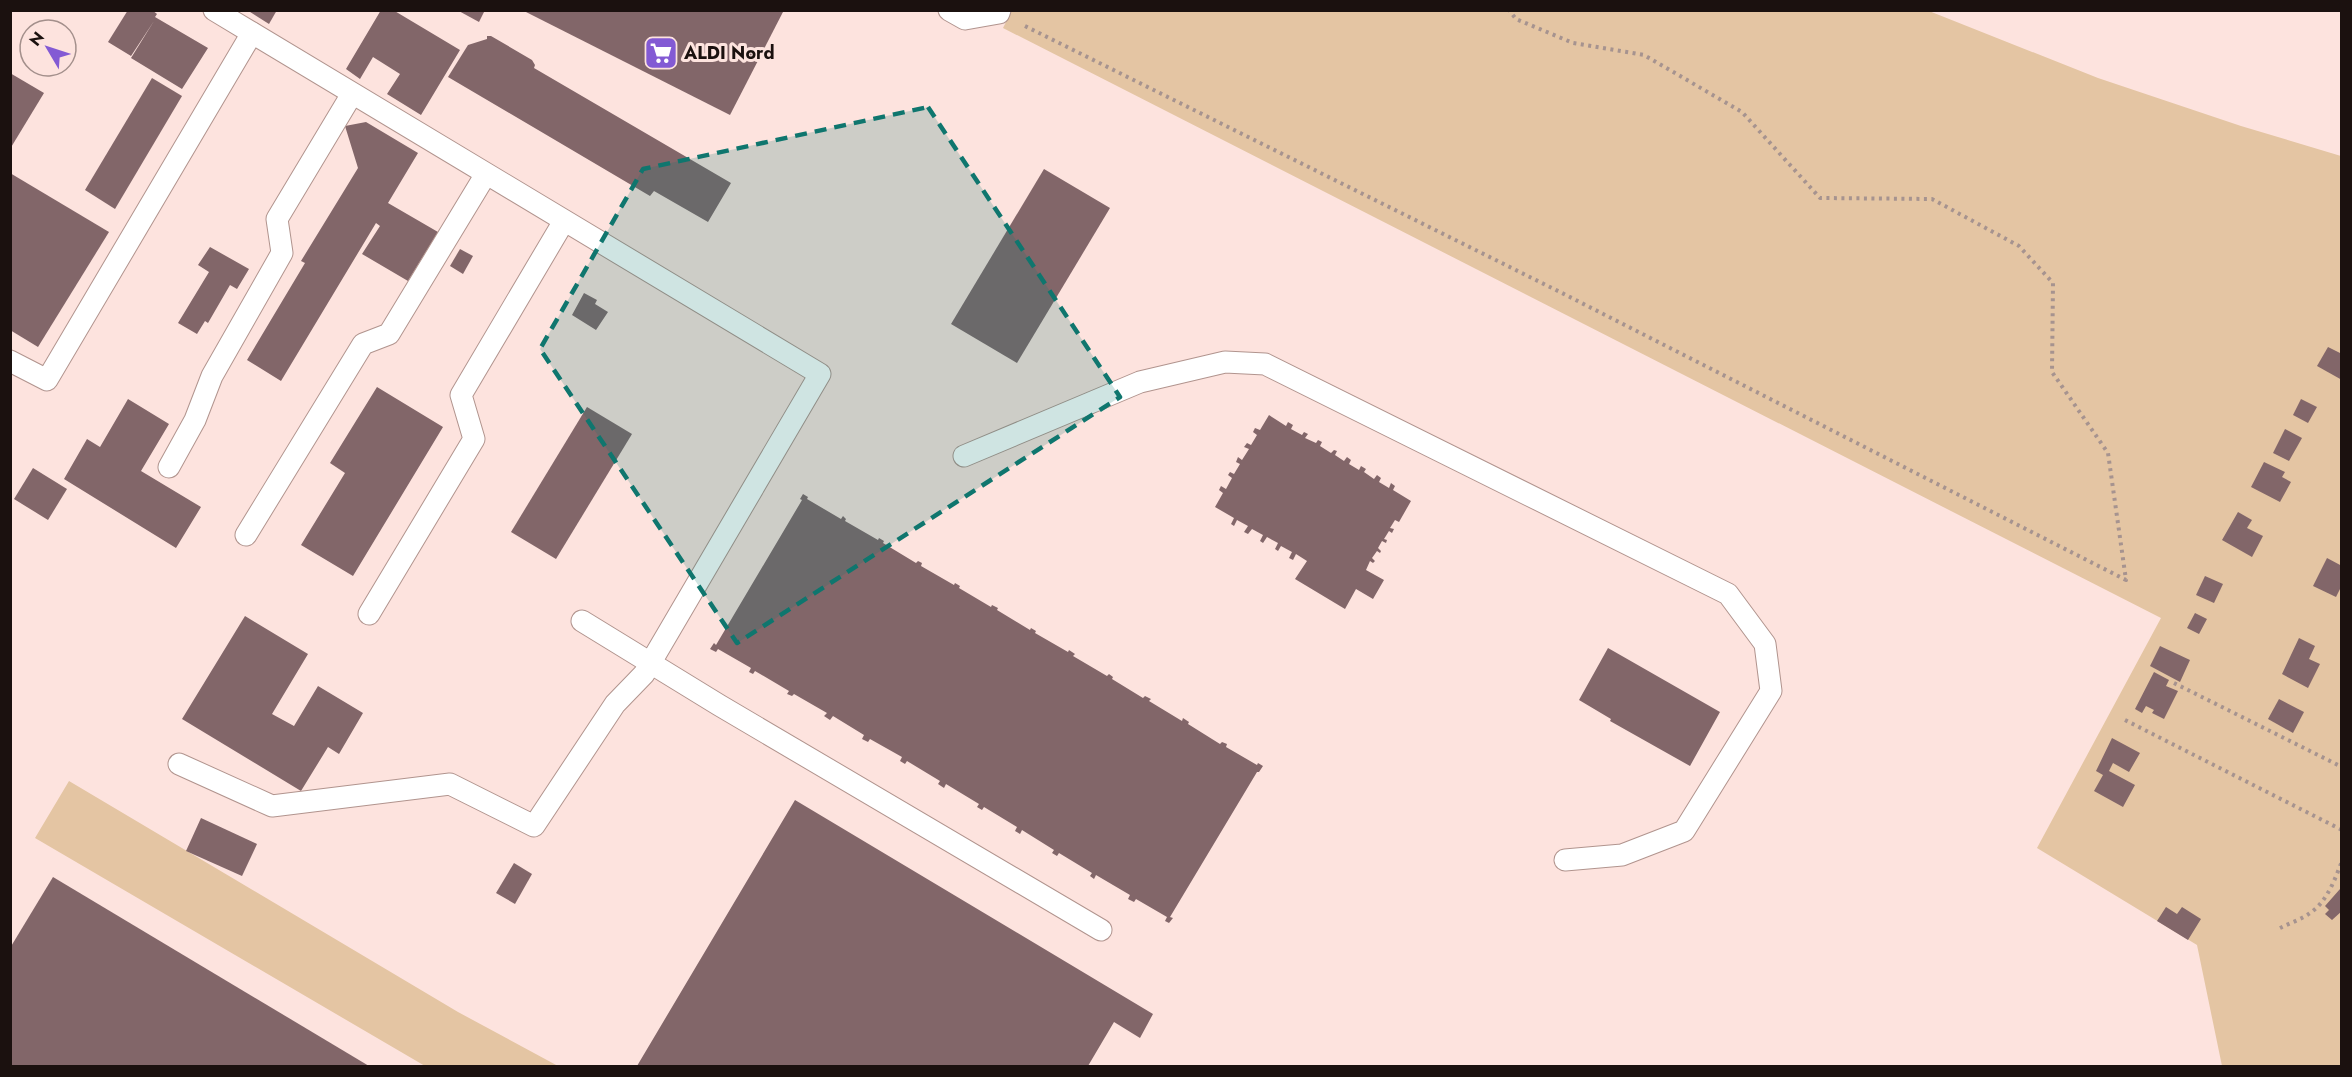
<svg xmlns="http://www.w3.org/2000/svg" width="2352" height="1077" viewBox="0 0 2352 1077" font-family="Jost,sans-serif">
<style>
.green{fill:#e4c5a3}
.building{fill:#826669}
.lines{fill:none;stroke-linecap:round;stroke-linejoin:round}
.service-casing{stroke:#b1948e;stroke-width:23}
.path{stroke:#a6938f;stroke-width:4;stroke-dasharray:3 4.5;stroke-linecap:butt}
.service{stroke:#fff;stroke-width:21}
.marked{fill:#0f766e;fill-opacity:0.2;stroke:#0f766e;stroke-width:4.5;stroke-dasharray:12 8;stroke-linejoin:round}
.labels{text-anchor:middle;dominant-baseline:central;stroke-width:6;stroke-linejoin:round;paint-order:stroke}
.poi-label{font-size:18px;font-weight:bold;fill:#1b110f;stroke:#fde3de;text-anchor:start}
</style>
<rect width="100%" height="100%" fill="#fde3de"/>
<g class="green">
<path d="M1012 10 1929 11 2098 78 2241 126 2341 156V1066H2222L2197 945 2037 848 2161 618 1003 28Z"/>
<path d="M69 781 458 1012 558 1066H425L35 838Z"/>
</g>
<g class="building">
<path d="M128 10H152L157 14 155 17 208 48 182 89 131 58 154 21 131 56 108 42Z"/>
<path d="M247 10H277L269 24Z"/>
<path d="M381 10H393L460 50 421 115 387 94 400 74 373 57 360 79 346 69Z"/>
<path d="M457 10H485L479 22Z"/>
<path d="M522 10H784L730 115Z"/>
<path d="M487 36H491L532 60 535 65 534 68 731 183 708 222 654 191 650 196 448 77 468 45 487 39Z"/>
<path d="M10 73 44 93 10 149Z"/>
<path d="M152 78 182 96 115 209 85 190Z"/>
<path d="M366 122 418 153 388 203 438 232 408 281 362 254 380 226 376 223 281 381 247 360 305 263 301 261 358 168 345 126Z"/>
<path d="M1044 169 1110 208 1017 363 951 324Z"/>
<path d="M10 173 109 232 38 347 10 330Z"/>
<path d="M210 247 249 269 237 289 230 285 208 323 205 321 197 334 178 323 209 272 198 265Z"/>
<path d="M460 249 473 256 463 274 450 266Z"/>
<path d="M584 293 597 300 595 304 608 312 596 330 572 315Z"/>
<path d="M2328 347 2342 354V380L2317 366Z"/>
<path d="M377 387 443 427 353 576 301 545 345 473 330 463Z"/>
<path d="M128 399 169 424 141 471 201 507 176 548 64 479 87 439 100 447Z"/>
<path d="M2301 399 2317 407 2308 423 2293 415Z"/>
<path d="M587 407 632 434 556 559 511 532Z"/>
<path d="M1269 415 1286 426 1288 422 1293 425 1291 429 1302 435 1304 432 1308 434 1305 438 1316 443 1318 440 1322 442 1320 446 1331 453 1334 450 1337 451 1335 455 1344 461 1347 457 1351 460 1349 464 1359 470 1361 466 1366 469 1364 472 1374 479 1377 475 1381 478 1379 482 1389 488 1391 483 1395 486 1393 490 1411 501 1399 522 1395 520 1390 528 1394 529 1392 533 1389 531 1384 539 1387 540 1386 543 1382 541 1378 548 1381 551 1380 553 1377 551 1372 558 1375 561 1373 563 1370 561 1366 570 1384 580 1373 599 1356 589 1345 609 1295 579 1307 561 1296 554 1293 560 1289 558 1292 552 1281 546 1278 551 1275 549 1278 543 1267 537 1263 543 1260 541 1263 535 1252 529 1248 534 1244 532 1248 526 1237 520 1234 526 1231 524 1234 518 1215 507 1223 493 1219 490 1221 486 1226 489 1232 478 1228 475 1230 472 1234 474 1240 464 1236 462 1238 457 1242 460 1249 449 1244 447 1247 443 1251 445 1257 435 1253 432 1255 428 1260 430Z"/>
<path d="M2285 429 2302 438 2289 461 2273 453Z"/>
<path d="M2264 462 2285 472 2282 477 2291 482 2280 502 2251 487Z"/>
<path d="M33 468 67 489 48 520 14 499Z"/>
<path d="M803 494 808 497 807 499 841 519 843 516 846 519 845 521 878 540 879 538 884 541 883 543 916 563 918 561 922 563 921 566 954 585 955 583 960 586 959 588 991 607 992 605 998 608 997 610 1030 630 1031 628 1036 631 1035 633 1068 652 1069 650 1075 654 1073 656 1107 676 1109 674 1113 677 1112 679 1143 698 1145 696 1151 699 1149 701 1182 721 1183 718 1189 722 1188 724 1220 744 1222 742 1227 744 1226 747 1257 765 1258 763 1263 766 1259 772H1257L1170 917 1173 918 1169 923 1165 921 1167 917 1136 899 1134 902 1128 899 1130 895 1096 875 1094 879 1090 876 1092 873 1059 853 1057 856 1052 853 1054 850 1022 830 1020 834 1015 831 1017 827 984 807 982 810 977 807 979 804 946 784 944 788 938 784 940 781 907 761 905 764 900 761 902 757 870 739 868 742 862 739 864 735 833 716 830 720 824 716 827 713 794 694 792 696 787 694 789 691 755 671 753 674 749 672 751 668 718 649 716 652 710 649 714 643 716 645 802 500 800 499Z"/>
<path d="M2238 512 2252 520 2247 528 2263 536 2252 557 2222 540Z"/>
<path d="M2327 558 2342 566V585L2336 597 2313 586Z"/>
<path d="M2205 576 2223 584 2214 603 2196 595Z"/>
<path d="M2195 613 2207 619 2199 634 2187 628Z"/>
<path d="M245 616 308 654 272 714 294 726 318 686 363 713 339 754 328 747 301 791 182 719Z"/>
<path d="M2299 638 2315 646 2309 659 2320 664 2308 688 2282 674Z"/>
<path d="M2160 646 2190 660 2180 682 2150 666Z"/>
<path d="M1608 648 1720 712 1690 766 1610 721 1611 719 1579 700Z"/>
<path d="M2154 672 2169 680 2166 686 2178 691 2164 719 2152 713 2154 710 2146 706 2142 713 2135 709Z"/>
<path d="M2279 699 2304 712 2293 733 2268 719Z"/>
<path d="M2112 738 2140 753 2129 772 2113 763 2109 771 2135 785 2123 807 2094 791 2103 775 2096 771Z"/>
<path d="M795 800 1153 1014 1140 1038 1114 1022 1088 1066H637Z"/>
<path d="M201 818 257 844 242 876 186 851Z"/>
<path d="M514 863 532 874 515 904 496 893Z"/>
<path d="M53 877 369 1066H10V948Z"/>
<path d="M2340 889 2342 911 2332 920 2325 914 2329 910 2325 906Z"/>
<path d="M2166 907 2177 914 2182 907 2201 919 2188 940 2157 921Z"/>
</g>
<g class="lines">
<g class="service-casing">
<g id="service">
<path d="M949 10 965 19 999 13 1000 10"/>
<path d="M10 361 47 380 252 33"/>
<path d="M964 456 1140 382 1225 362 1265 364 1728 594 1765 644 1771 691 1684 831 1622 855 1565 860"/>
<path d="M169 467 195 420 212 376 282 253 277 219 352 94"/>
<path d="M246 535 363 344 389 334 486 174"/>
<path d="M369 614 474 439 461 395 564 221"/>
<path d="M582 621 719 705 1101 930"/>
<path d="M179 764 272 806 450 784 534 826 615 704 644 674 820 374 214 10"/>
</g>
</g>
<g class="path">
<path d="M1025 26 1560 292 2126 580 2108 453 2052 372 2053 283 2019 246 1932 199 1820 198 1742 112 1644 55 1573 43 1516 19 1509 10"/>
<path d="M2174 683 2342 767"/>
<path d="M2125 720 2342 830"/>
<path d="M2280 928C2290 923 2302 919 2310 913 2327 902 2335 879 2342 861"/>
</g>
<use href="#service" class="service"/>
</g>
<path class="marked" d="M928 107 1120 397 737 643 540 349 643 169Z"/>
<defs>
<g id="supermarket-square" transform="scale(1.725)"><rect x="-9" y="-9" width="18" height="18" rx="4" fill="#835ad4" stroke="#fde3de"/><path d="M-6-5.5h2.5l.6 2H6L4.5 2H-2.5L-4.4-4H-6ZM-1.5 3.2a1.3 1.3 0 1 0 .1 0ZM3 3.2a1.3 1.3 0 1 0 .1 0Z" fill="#fff"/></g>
</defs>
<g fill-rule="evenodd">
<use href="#supermarket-square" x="661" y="53"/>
</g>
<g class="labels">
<g class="poi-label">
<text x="684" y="53">ALDI Nord</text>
</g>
</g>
<rect width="2352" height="1077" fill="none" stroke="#1b110f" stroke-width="24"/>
<g transform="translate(48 48) rotate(309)"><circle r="28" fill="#fde3de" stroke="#a38f8b" stroke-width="1.5"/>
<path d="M0-4.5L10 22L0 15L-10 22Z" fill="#835ad4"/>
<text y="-9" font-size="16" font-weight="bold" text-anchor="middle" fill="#1b110f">N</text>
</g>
</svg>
